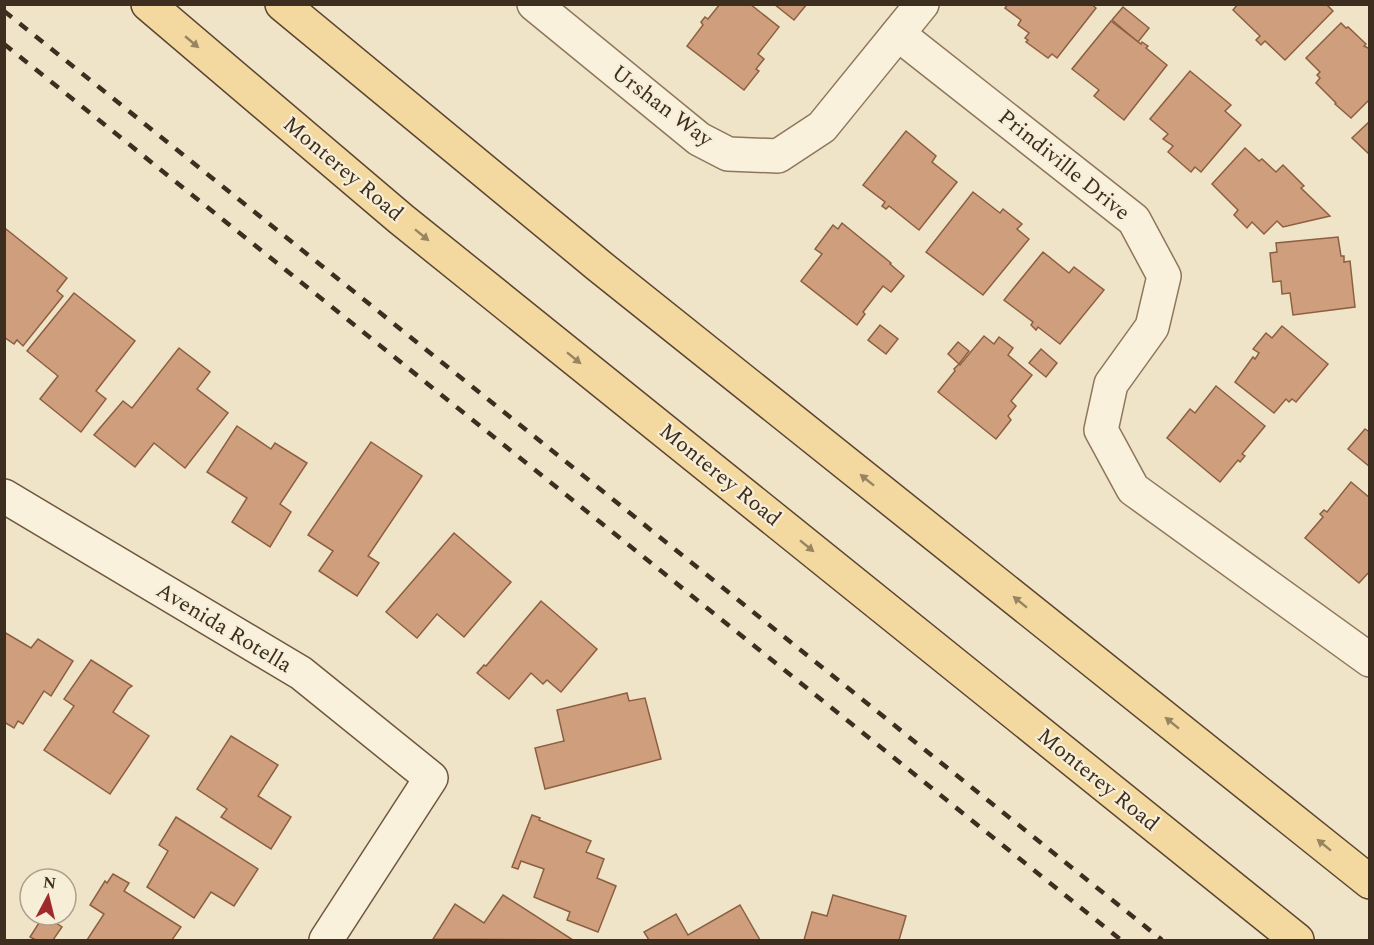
<svg xmlns="http://www.w3.org/2000/svg" width="1374" height="945" viewBox="0 0 1374 945" font-family="Spectral,serif">
<style>
.building{fill:#cf9f7d;stroke:#8d5f41;stroke-width:1.5}
.lines{fill:none;stroke-linecap:round;stroke-linejoin:round}
.street-casing{stroke:#8d765c;stroke-width:36}
.secondary-casing{stroke:#6f573f;stroke-width:36}
.primary-casing{stroke:#5b4430;stroke-width:36}
.street{stroke:#faf1dc;stroke-width:33}
.secondary{stroke:#faf1dc;stroke-width:33}
.primary{stroke:#f3d9a0;stroke-width:33}
.rail{stroke:#3d2e20;stroke-width:4.5;stroke-dasharray:10 10;stroke-linecap:butt}
.oneway{fill:#988460}
.labels{text-anchor:middle;dominant-baseline:central;stroke-width:4.5;stroke-linejoin:round;paint-order:stroke}
.street-label{font-size:22px;fill:#3d2e20;stroke:#f7eed8}
</style>
<rect width="100%" height="100%" fill="#f0e4c8"/>
<g class="building">
<path d="M720 4H750L779 27 758 54 764 59 756 69 759 71 744 90 687 46 703 25 701 22 705 17 708 19Z"/>
<path d="M774 4H807L794 20Z"/>
<path d="M1008 4H1091L1096 8 1057 58 1052 54 1048 58 1026 42 1028 40 1025 38 1029 33 1018 25 1021 20 1005 8Z"/>
<path d="M1238 4H1326L1333 11 1285 60 1265 41 1261 45 1256 40 1260 36 1233 10Z"/>
<path d="M1123 7 1149 28 1138 42 1112 20Z"/>
<path d="M1111 21 1141 44 1142 42 1148 46 1146 48 1167 65 1124 120 1094 96 1099 90 1072 69Z"/>
<path d="M1341 23 1346 28 1348 27 1366 44 1364 46 1370 49V99L1351 118 1335 104 1336 103 1316 83 1320 78 1317 75 1320 72 1306 58Z"/>
<path d="M1190 71 1231 105 1225 111 1241 125 1201 172 1195 167 1191 172 1168 152 1173 146 1163 139 1168 134 1150 119Z"/>
<path d="M1370 121V155L1352 138Z"/>
<path d="M906 131 936 156 932 162 957 182 919 230 889 206 886 209 882 206 885 202 863 185Z"/>
<path d="M1245 148 1259 161 1262 159 1276 172 1283 165 1304 186 1301 188 1330 216 1283 227 1277 221 1264 234 1252 222 1247 228 1234 215 1238 210 1212 184Z"/>
<path d="M973 192 1000 213 1003 209 1022 224 1017 229 1029 239 983 295 926 252Z"/>
<path d="M842 223 891 263 890 264 904 276 891 292 883 286 863 312 865 314 857 325 801 281 822 254 815 249 833 225 838 229Z"/>
<path d="M6 229 67 278 57 291 63 296 23 346 17 340 14 344 4 337V231Z"/>
<path d="M1338 237 1341 256H1344V262L1350 261 1355 307 1293 315 1290 293 1282 294 1281 281 1273 282 1270 253 1277 252 1276 243Z"/>
<path d="M1043 252 1069 273 1074 267 1104 290 1060 344 1038 327 1036 330 1031 325 1033 322 1004 300Z"/>
<path d="M74 293 135 341 96 391 106 399 81 432 40 399 58 376 27 351Z"/>
<path d="M880 325 898 339 886 354 868 340Z"/>
<path d="M1282 326 1328 364 1296 402 1292 399 1289 402 1286 399 1274 413 1235 382 1253 357 1255 359 1259 353 1253 349 1266 333 1272 338Z"/>
<path d="M984 336 994 344 999 337 1013 348 1008 355 1032 375 1011 401 1016 406 1008 416 1011 420 996 439 938 392 955 371 954 369 959 364 960 365Z"/>
<path d="M958 342 969 351 959 364 948 354Z"/>
<path d="M179 348 210 372 197 389 228 413 185 468 154 443 135 467 94 435 123 401 132 408Z"/>
<path d="M1041 349 1057 363 1046 377 1029 363Z"/>
<path d="M1216 386 1265 426 1242 454 1245 456 1240 462 1238 460 1220 482 1167 438 1190 409 1195 413Z"/>
<path d="M237 426 271 449 275 443 307 463 280 504 291 512 270 547 232 522 247 498 207 472Z"/>
<path d="M1365 429 1368 431 1370 430V467L1348 449Z"/>
<path d="M371 442 422 476 368 556 379 563 357 596 319 571 333 551 308 535Z"/>
<path d="M1351 482 1370 498V571L1359 583 1305 538 1323 517 1320 514 1324 510 1327 512Z"/>
<path d="M454 533 511 582 464 637 437 614 417 638 386 612Z"/>
<path d="M541 601 597 649 561 692 547 680 543 684 531 673 509 699 477 673 484 665 486 666Z"/>
<path d="M4 632 31 648 38 639 73 661 51 696 44 691 23 724 18 721 14 728 4 722Z"/>
<path d="M91 660 132 686 128 689 113 712 149 736 110 794 44 750 74 706 64 699Z"/>
<path d="M627 693 629 701 645 698 661 759 545 789 535 748 564 741 557 710Z"/>
<path d="M231 736 278 765 258 796 291 817 271 849 221 817 227 809 197 789Z"/>
<path d="M532 815 540 818 539 820 591 841 586 852 604 859 597 878 616 886 598 932 567 920 570 912 534 897 544 869 521 861 518 869 512 867Z"/>
<path d="M176 817 258 869 234 906 211 892 194 918 147 887 168 851 159 845Z"/>
<path d="M113 874 129 883 124 891 181 927 172 940H87L104 914 90 905 105 881 107 883Z"/>
<path d="M503 895 573 940 433 939 455 904 484 923Z"/>
<path d="M833 895 906 916 899 940H804L812 912 827 916Z"/>
<path d="M740 905 760 940H649L644 932 676 914 688 935Z"/>
<path d="M44 915 62 927 53 940H36L30 937Z"/>
</g>
<g class="lines">
<g class="street-casing">
<g id="street">
<path d="M534 4 699 139 728 154 778 156 822 127 922 4"/>
<path d="M898 34 1134 220 1164 276 1152 327 1111 384 1101 430 1133 489 1370 660"/>
</g>
</g>
<g class="secondary-casing">
<path id="secondary" d="M4 496 301 673 431 778 326 940"/>
</g>
<g class="primary-casing">
<g id="primary">
<path d="M148 4 401 219 1297 940"/>
<path d="M282 4 598 265 1370 882"/>
</g>
</g>
<use href="#street" class="street"/>
<use href="#secondary" class="secondary"/>
<use href="#primary" class="primary"/>
<g class="rail">
<path d="M4 11 1162 940"/>
<path d="M4 44 1121 940"/>
</g>
</g>
<defs><path id="oneway-solid" d="M-6-.8H1V-3.2L6.5 0L1 3.2V.8H-6Z" transform="scale(1.5)"/></defs>
<g class="oneway">
<use href="#oneway-solid" transform="translate(192 42) rotate(40)"/>
<use href="#oneway-solid" transform="translate(422 235) rotate(39)"/>
<use href="#oneway-solid" transform="translate(574 358) rotate(39)"/>
<use href="#oneway-solid" transform="translate(867 480) rotate(-141)"/>
<use href="#oneway-solid" transform="translate(807 546) rotate(39)"/>
<use href="#oneway-solid" transform="translate(1020 602) rotate(-141)"/>
<use href="#oneway-solid" transform="translate(1172 723) rotate(-141)"/>
<use href="#oneway-solid" transform="translate(1324 845) rotate(-141)"/>
</g>
<g class="labels">
<g class="street-label">
<text transform="translate(662 106) rotate(37)">Urshan Way</text>
<text transform="translate(1064 165) rotate(39)">Prindiville Drive</text>
<text transform="translate(343 169) rotate(40)">Monterey Road</text>
<text transform="translate(720 475) rotate(39)">Monterey Road</text>
<text transform="translate(224 628) rotate(31)">Avenida Rotella</text>
<text transform="translate(1098 780) rotate(39)">Monterey Road</text>
</g>
</g>
<rect width="1374" height="945" fill="none" stroke="#3d2e20" stroke-width="12"/>
<g transform="translate(48 897) rotate(7)"><circle r="28" fill="#f7eed8" stroke="#ada18e" stroke-width="1.5"/>
<path d="M0-4.5L10 22L0 15L-10 22Z" fill="#9e2a2b"/>
<text y="-9" font-size="16" font-weight="bold" text-anchor="middle" fill="#3d2e20">N</text>
</g>
</svg>
